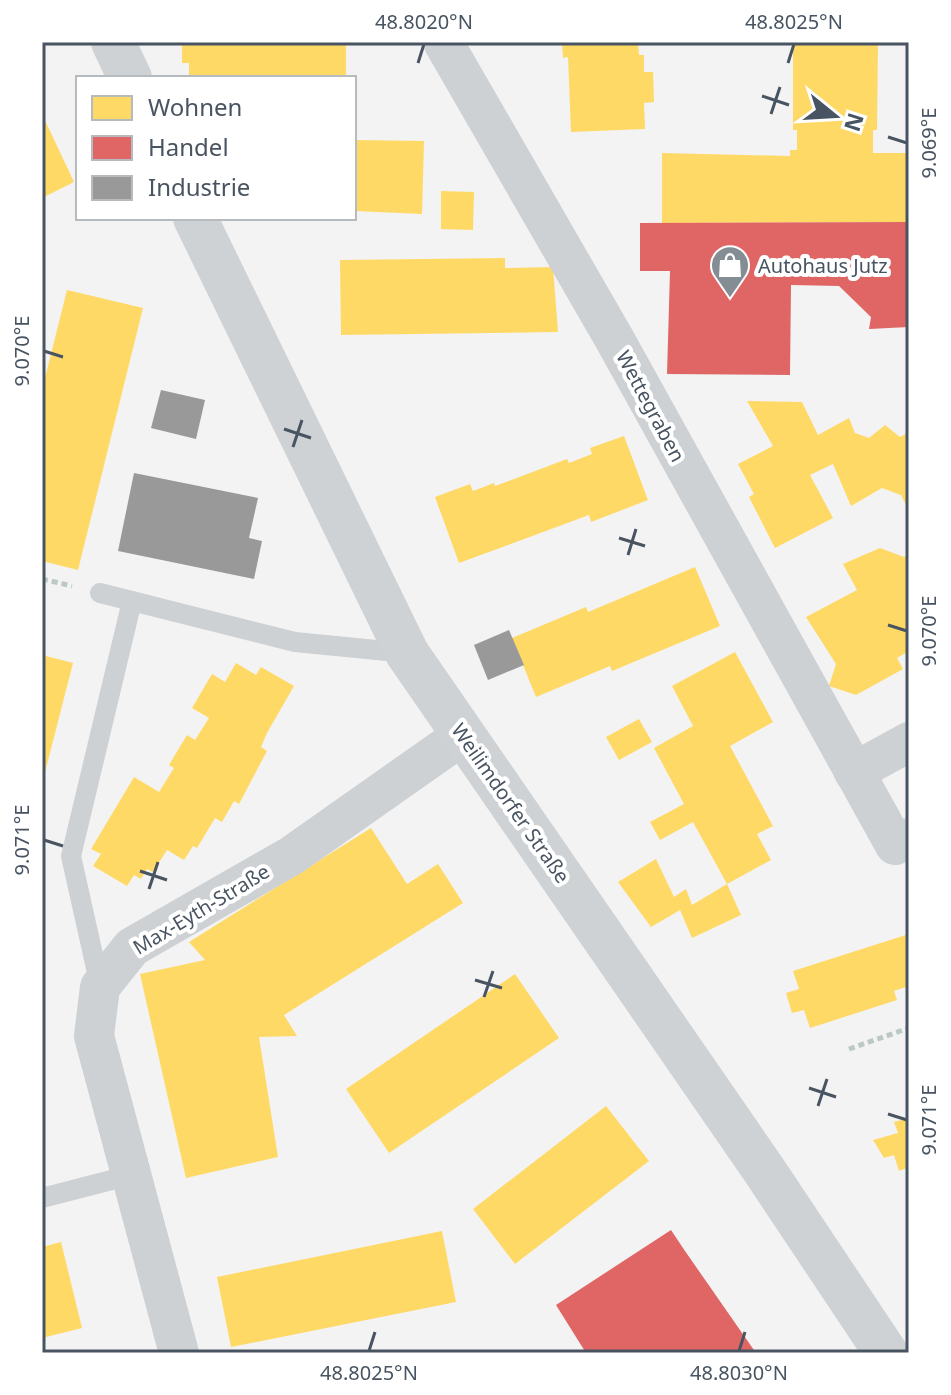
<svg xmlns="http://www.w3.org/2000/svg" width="951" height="1395" viewBox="0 0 951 1395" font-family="'Noto Sans',sans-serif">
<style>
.homes{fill:#ffd966}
.shops{fill:#e06666}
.industry{fill:#999}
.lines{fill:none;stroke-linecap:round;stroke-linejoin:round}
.path{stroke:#bbc8c4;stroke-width:5;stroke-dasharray:6 4;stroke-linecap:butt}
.lane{stroke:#ced1d4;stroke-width:20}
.street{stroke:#ced1d4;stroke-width:40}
.secondary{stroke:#cfd2d5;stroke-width:44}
.ticks{fill:none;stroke:#485461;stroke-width:3}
.labels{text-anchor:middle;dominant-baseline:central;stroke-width:8;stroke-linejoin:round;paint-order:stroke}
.poi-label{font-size:20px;fill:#485461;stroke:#fff;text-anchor:start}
.street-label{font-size:20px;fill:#485461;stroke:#fff}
.neatline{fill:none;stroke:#485461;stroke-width:3}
.ticks-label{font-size:20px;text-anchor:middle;fill:#485461}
</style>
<rect width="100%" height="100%" fill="#f3f3f3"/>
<g class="homes">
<path d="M182 42H346V78H189V63H182Z"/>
<path d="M562 42H638L639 55H644V72H653L654 102 644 103 645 129 571 132 568 57 563 58Z"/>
<path d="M793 42H878L877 130H873V153H906V222L662 223V153L790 156V150H797V130H793Z"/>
<path d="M42 114 74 182 42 198Z"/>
<path d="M354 140 424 141 422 214 354 211Z"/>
<path d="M441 191 474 192 473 230 441 229Z"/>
<path d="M505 258V268L553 267 558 332 341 335 340 260Z"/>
<path d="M67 290 143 308 78 570 42 561V390Z"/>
<path d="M747 401 802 402 818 435 849 418 855 433 869 438 885 425 900 437 909 432V511L901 495 882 488 851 506 833 464 810 475 833 518 775 548 749 497 754 494 738 464 773 446Z"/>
<path d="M624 436 648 500 591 522 589 515 459 563 435 497 470 484 473 491 494 483 495 486 567 459 569 463 592 454 590 448Z"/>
<path d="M880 548 904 557 909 554V651L897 658 903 669 856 695 829 686 836 664 806 617 857 590 843 564Z"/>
<path d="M695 567 720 626 612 671 610 666 536 697 512 638 586 607 588 612Z"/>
<path d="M735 652 773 722 730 746 773 826 757 834 771 860 727 884 693 822 660 840 650 822 684 804 654 748 693 726 672 686Z"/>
<path d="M42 655 73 663 43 780H42Z"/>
<path d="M236 663 256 675 261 667 294 686 267 733 261 747 267 751 239 804 234 801 222 822 215 818 197 848 193 846 184 860 167 850 153 872 147 869 141 879 134 875 127 886 93 866 101 854 91 849 134 777 159 792 174 768 169 765 187 735 195 740 209 718 192 708 212 674 225 682Z"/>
<path d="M639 719 652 742 619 760 606 737Z"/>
<path d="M371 828 407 884 438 864 463 903 284 1015 297 1036 259 1037 278 1157 186 1178 140 974 205 960 189 942Z"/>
<path d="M656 859 674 897 686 889 692 905 727 884 741 915 692 938 680 910 651 927 618 882Z"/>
<path d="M909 934V986L894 991 897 1000 810 1028 804 1010 792 1013 786 993 799 989 793 971Z"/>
<path d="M515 974 559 1038 389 1153 346 1089Z"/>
<path d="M606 1106 649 1161 515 1264 473 1209Z"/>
<path d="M909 1118V1167L899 1171 894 1155 884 1158 873 1140 898 1133 894 1122Z"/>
<path d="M442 1231 456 1302 231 1347 217 1277Z"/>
<path d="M61 1242 82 1328 42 1338V1247Z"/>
</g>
<g class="shops">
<path d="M909 222V327L869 329 871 317 839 286 791 285 790 375 667 374 670 271H640V223Z"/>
<path d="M671 1230 685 1251 756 1353H586L556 1305Z"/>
</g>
<g class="industry">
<path d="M161 390 205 400 196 439 151 428Z"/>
<path d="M134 473 258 498 249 538 262 541 254 579 118 551Z"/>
<path d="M509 630 524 665 488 680 474 645Z"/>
</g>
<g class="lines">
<g class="path">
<path d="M42 579 72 586"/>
<path d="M849 1049 909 1028"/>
</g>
<g class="lane">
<path d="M100 593 295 642 407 653"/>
<path d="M100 986 71 856 132 601"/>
<path d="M42 1198 131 1175"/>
</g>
<g class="street">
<path d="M443 42 615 340 895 845 909 838"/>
<path d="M854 772 909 742"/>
<path d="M179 1353 94 1036 100 987 132 947 291 856 463 735"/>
</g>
<g class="secondary">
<path d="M113 42 130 78"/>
<path d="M195 218 407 653 764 1170 886 1353"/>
</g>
</g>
<path class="ticks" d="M418 63 424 44M788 63 794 44M762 96 789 105M771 114 780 87M888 137 907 143M44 351 63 357M284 429 311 438M293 447 302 420M619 538 645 546M628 555 636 529M888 625 907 631M44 840 63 846M140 871 167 880M149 889 158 862M475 980 502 988M484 997 493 971M809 1088 836 1097M818 1106 827 1079M888 1114 907 1120M369 1351 375 1332M739 1351 745 1332"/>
<defs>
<g id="shop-pin" transform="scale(2)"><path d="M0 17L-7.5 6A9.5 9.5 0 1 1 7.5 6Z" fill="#848c94" stroke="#fff"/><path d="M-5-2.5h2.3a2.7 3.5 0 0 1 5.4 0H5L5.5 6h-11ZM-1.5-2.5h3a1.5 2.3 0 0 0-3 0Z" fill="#fff"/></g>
</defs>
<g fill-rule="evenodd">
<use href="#shop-pin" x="730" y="265"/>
</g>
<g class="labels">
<g class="poi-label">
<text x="758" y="265">Autohaus Jutz</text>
</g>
<g class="street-label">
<text transform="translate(651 406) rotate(62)">Wettegraben</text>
<text transform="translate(511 803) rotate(55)">Weilimdorfer Straße</text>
<text transform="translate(201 909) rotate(-31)">Max-Eyth-Straße</text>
</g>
</g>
<rect width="951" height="1395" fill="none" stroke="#ffffff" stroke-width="88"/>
<rect x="76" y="76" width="280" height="144" fill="#ffffff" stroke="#b6bbc0" stroke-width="2"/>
<rect x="92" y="96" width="40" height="24" fill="#ffd966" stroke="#b6bbc0" stroke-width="2"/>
<text x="148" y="116" font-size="24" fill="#485461">Wohnen</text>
<rect x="92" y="136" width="40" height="24" fill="#e06666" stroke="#b6bbc0" stroke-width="2"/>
<text x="148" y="156" font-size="24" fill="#485461">Handel</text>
<rect x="92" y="176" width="40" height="24" fill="#999999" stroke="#b6bbc0" stroke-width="2"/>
<text x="148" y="196" font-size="24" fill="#485461">Industrie</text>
<g transform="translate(835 116) rotate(108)" stroke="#ffffff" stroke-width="6" paint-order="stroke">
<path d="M0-6L14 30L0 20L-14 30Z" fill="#485461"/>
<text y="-12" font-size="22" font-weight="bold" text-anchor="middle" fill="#485461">N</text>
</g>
<rect x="44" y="44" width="863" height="1307" class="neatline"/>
<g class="ticks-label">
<text x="424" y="29">48.8020°N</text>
<text x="794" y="29">48.8025°N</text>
<text transform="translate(929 143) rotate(-90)" y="7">9.069°E</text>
<text transform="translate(22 351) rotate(-90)" y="7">9.070°E</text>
<text transform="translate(929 631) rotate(-90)" y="7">9.070°E</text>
<text transform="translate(22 840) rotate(-90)" y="7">9.071°E</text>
<text transform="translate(929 1120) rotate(-90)" y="7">9.071°E</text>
<text x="369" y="1380">48.8025°N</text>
<text x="739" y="1380">48.8030°N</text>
</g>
</svg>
